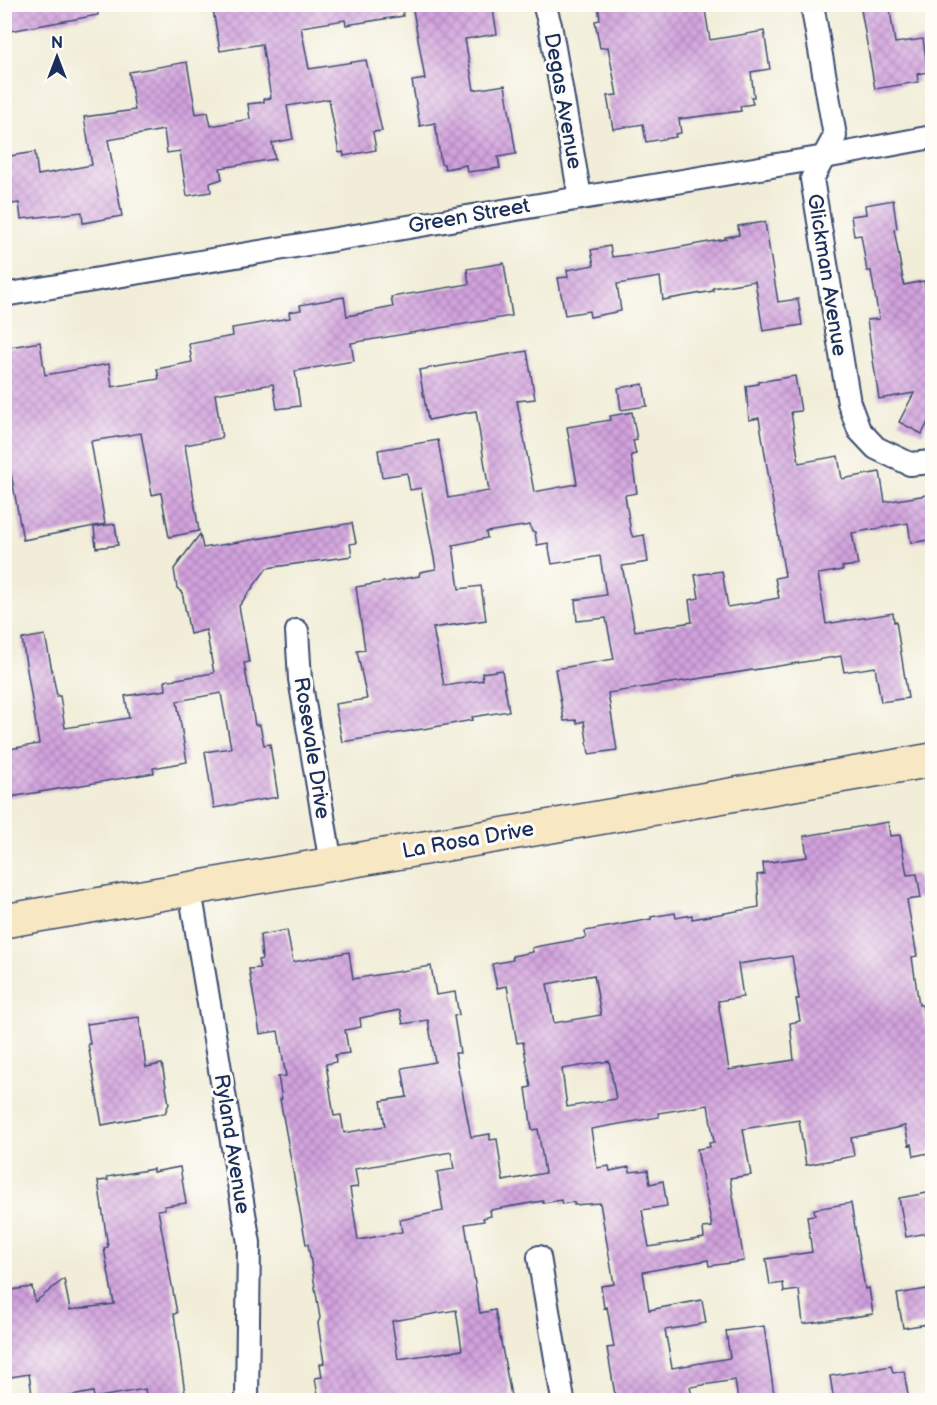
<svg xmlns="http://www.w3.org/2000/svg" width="937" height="1405" viewBox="0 0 937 1405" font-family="'Balsamiq Sans',sans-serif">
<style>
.building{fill:url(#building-cross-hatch);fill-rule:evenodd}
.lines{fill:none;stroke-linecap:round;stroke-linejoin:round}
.street-casing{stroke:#3b4c70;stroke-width:26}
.secondary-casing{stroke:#3b4c70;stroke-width:36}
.street{stroke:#fff;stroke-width:22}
.secondary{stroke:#f7e8c3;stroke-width:33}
.labels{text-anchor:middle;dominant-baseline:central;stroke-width:6;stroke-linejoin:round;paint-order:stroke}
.street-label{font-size:21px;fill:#1b2f5e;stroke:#fdfcf7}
</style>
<defs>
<pattern id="building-cross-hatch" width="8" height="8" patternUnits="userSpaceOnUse" patternTransform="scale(1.5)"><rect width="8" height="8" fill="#d2a2dd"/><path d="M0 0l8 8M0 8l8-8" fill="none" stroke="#aa84b6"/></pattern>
</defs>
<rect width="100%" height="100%" fill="#fdfcf7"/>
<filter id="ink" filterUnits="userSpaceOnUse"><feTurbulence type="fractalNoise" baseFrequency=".0167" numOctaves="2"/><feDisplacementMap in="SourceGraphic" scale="12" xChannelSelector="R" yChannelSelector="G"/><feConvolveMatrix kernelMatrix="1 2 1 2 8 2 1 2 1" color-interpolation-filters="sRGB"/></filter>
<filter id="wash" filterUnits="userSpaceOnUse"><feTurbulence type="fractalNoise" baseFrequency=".008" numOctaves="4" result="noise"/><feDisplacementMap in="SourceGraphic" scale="24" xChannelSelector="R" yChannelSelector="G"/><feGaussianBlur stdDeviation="1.35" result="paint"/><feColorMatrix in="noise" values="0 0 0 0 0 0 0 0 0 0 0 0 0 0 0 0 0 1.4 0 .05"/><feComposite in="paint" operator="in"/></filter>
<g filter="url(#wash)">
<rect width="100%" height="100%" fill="#f1edd8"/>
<g id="blocks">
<g class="building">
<path d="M4 4H97L98 15 4 32Z"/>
<path d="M212 4H402L403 16 346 25 345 20 301 27 309 69 366 60 382 131 373 132 376 150 344 156 343 152 339 153 329 99 287 106 293 139 272 143 275 159 220 168 222 179 210 183 211 192 187 196 180 151 167 153 164 130 108 140 122 216 83 223 82 212 21 219 19 203 4 205V157L35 152 38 175 92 165 84 117 135 110 129 72 187 62 196 114 208 112 211 126 250 119 248 104 264 102V99L271 98 262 44 220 51Z"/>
<path d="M412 4H492L497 34 465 39 474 90 505 85 516 154 498 157 500 168 467 172 466 165 445 169 444 164H441L435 123 420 126 412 81 425 79Z"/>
<path d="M598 4H704L710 40 764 31 770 69 751 72 754 97H751L753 104 740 106 741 111 679 119 681 133 675 134 676 137 646 142 643 124 613 129 607 96 617 95 608 47 600 48 595 21 600 20Z"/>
<path d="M860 4H889L895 43 923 39 928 72 917 74 918 82 875 89Z"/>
<path d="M893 200 897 228 894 229 904 285 924 281 930 322H933V412L922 434 899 422 914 393 879 399 867 320 879 319 871 271H867L861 235 854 236 851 216 866 214 865 205Z"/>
<path d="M765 222 778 302 798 299 802 325 763 331 755 281 713 288V291L663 300 660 277 617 284 621 311 590 317 589 311 565 315 558 278 568 277 567 270 594 265 591 250 610 246 612 257 653 252 726 239 725 237 739 235 738 226Z"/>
<path d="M504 263 512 316 351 343 354 361 295 371 300 406 277 409 273 384 215 394 222 438 185 445 199 531 169 537 161 493 152 495 141 433 91 441 105 524 23 540 10 468 4 469V348L40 342 45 375 109 364 112 387 159 379 157 369 192 362 189 344 233 336 232 328 290 318 289 312 301 310 300 305 344 297 347 316 393 307 391 297 469 284 467 269Z"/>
<path d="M527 351 535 399 517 401 534 492 577 484 567 427 611 420 610 416 632 412 637 440 633 441 636 454 631 455 637 493 625 495 631 533 633 537 644 535 648 562 622 566 635 631 692 622 689 600 699 598 695 575 722 571 728 607 779 598 775 578 785 576 759 418 749 420 746 386 758 384V382L795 376 801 411 791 412 799 463 838 456 842 479 880 472 885 502 933 494V539L911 543 908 523 852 533 858 565 842 567 843 570 818 574 826 624 893 613 894 622 896 621 908 698 881 702 875 667 844 672 841 656 608 693 617 750 589 754 584 721 577 723 576 720 564 721 555 669 614 659 606 618 577 621 575 600 606 595 600 556 552 564 548 543 537 545 535 532H532L530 525 486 532 487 538 453 545 459 589 481 586 486 620 433 628 444 686 483 680 482 673 502 670 509 711 472 717 473 720 429 728 342 742 335 704 367 699 357 651 365 650 356 587 419 576 420 572 436 569 421 488 410 490 407 473 382 477 378 450 438 440 448 498 489 491 476 411 428 420 419 370Z"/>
<path d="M643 384 647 406 621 410 618 388Z"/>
<path d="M352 523 356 543 350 544 352 556 267 568 239 606 249 662 244 663 255 725H260L264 745 270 744 278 797 214 808 205 752 231 748 221 693 177 701 187 762 153 768 154 773 4 798V750L39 744 22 639 45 635 57 696H60L65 728 129 718 125 696 166 690 165 681 214 673 206 630 190 634 182 592 177 588 174 569 200 534 203 548Z"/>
<path d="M115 524 118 545 96 548 94 527Z"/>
<path d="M888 822 890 836 900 835 907 875 917 874 921 898 907 900 917 956 912 957 919 1005H922L933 1061V1152L914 1156 912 1144 909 1145 905 1126 851 1138 854 1156 806 1165 799 1120 743 1129 751 1175 730 1178 744 1261 709 1266 708 1260 643 1272 649 1310 702 1300 706 1323 665 1330 672 1368 730 1358 726 1331 764 1326 775 1401H738L735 1380 690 1387 693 1401H616L607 1348 614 1347 607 1307 604 1308 601 1286 614 1284 600 1203 574 1205V1202L562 1204 561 1200 543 1203V1201L490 1210 491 1216 483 1218 484 1221 465 1224 480 1313 495 1310 512 1401H319L315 1378 322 1377 320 1364 324 1363 318 1323 320 1318 308 1244H306L280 1099H282L278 1077 286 1076 278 1031 260 1034 249 969 260 968 258 960 262 959 260 935 287 930 293 962 349 952 353 979 431 966 436 995 455 992 459 1015 454 1016 460 1053H455L471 1137 490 1134V1140L497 1139 503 1181 545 1173 538 1129 532 1130 526 1088 531 1087 523 1042 517 1043 507 986 497 988 492 964 513 960 512 956 533 952 532 948 540 946 586 938 585 931 651 919V917L675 913 676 918 692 915V919L759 907 757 875 764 874 763 863 807 857 804 836ZM792 956 799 999H796L800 1021 790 1023 794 1060 729 1070 718 1001 743 997 738 964ZM594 975 601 1015 554 1023 547 984ZM400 1010 403 1024 428 1020 435 1062 402 1068 407 1097 381 1101 385 1126 344 1133 341 1115 334 1116 326 1064 336 1062 335 1055 349 1053 345 1030 361 1027 360 1018ZM609 1061 616 1099 567 1107 562 1069ZM708 1105 714 1142 709 1143 710 1147 697 1149 712 1227 703 1228 704 1238 649 1247 642 1210 667 1206 663 1181 650 1184 648 1170 630 1172 629 1167 610 1171 609 1166 597 1168 591 1129 659 1117 658 1113ZM451 1152 454 1169 437 1172 443 1211 400 1220 402 1232 358 1240 350 1188 358 1187 355 1169ZM456 1310 462 1350 398 1359 392 1321Z"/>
<path d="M139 1017 146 1067 162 1064 169 1104 165 1113 102 1125 88 1044H90L87 1024Z"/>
<path d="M180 1167 186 1203 164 1206 165 1209 158 1210 177 1313 174 1314 186 1401H147L145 1389 94 1398 93 1392 45 1401H33L29 1374 4 1378V1291L32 1287 35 1302 64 1279 70 1310 114 1304 104 1248 108 1247 98 1181 108 1180 107 1177 153 1169V1172Z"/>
<path d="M933 1192V1232L906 1237 899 1198Z"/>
<path d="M851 1203 865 1289 869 1288 873 1314 803 1324 799 1290 784 1292 783 1283 770 1285 766 1259 812 1252 807 1216 815 1215 814 1209Z"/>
<path d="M933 1288V1323L903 1328 897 1294Z"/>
<path d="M891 1366 893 1373 904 1371 909 1401H834L830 1376Z"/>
</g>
</g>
</g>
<g filter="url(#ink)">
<use href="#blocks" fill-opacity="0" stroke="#3b4c70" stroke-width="1.5"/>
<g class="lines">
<g class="street-casing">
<g id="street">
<path d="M544 4 550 25 580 197"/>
<path d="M812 4 835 136 812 179 849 403 859 430 876 448 910 464 932 462"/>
<path d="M4 295 825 157 932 137"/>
<path d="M297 631 300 679 331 864"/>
<path d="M190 890 249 1243 247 1400"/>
<path d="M539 1257 563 1400"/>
</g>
</g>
<g class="secondary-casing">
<path id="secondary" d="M4 921 932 760"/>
</g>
<use href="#street" class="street"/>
<use href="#secondary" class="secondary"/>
</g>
</g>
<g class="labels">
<g class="street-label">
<text transform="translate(563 101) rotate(80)">Degas Avenue</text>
<text transform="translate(469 216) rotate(-10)">Green Street</text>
<text transform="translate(827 275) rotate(81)">Glickman Avenue</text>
<text transform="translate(312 748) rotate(81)">Rosevale Drive</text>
<text transform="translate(468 840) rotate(-10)">La Rosa Drive</text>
<text transform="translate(232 1144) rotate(81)">Ryland Avenue</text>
</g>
</g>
<rect width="937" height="1405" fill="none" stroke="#fdfcf7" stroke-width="24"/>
<g transform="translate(57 57)" stroke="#fdfcf7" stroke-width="4.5" paint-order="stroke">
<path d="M0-4.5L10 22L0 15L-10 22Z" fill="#1b2f5e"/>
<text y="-9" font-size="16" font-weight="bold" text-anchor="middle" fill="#1b2f5e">N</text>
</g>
</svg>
